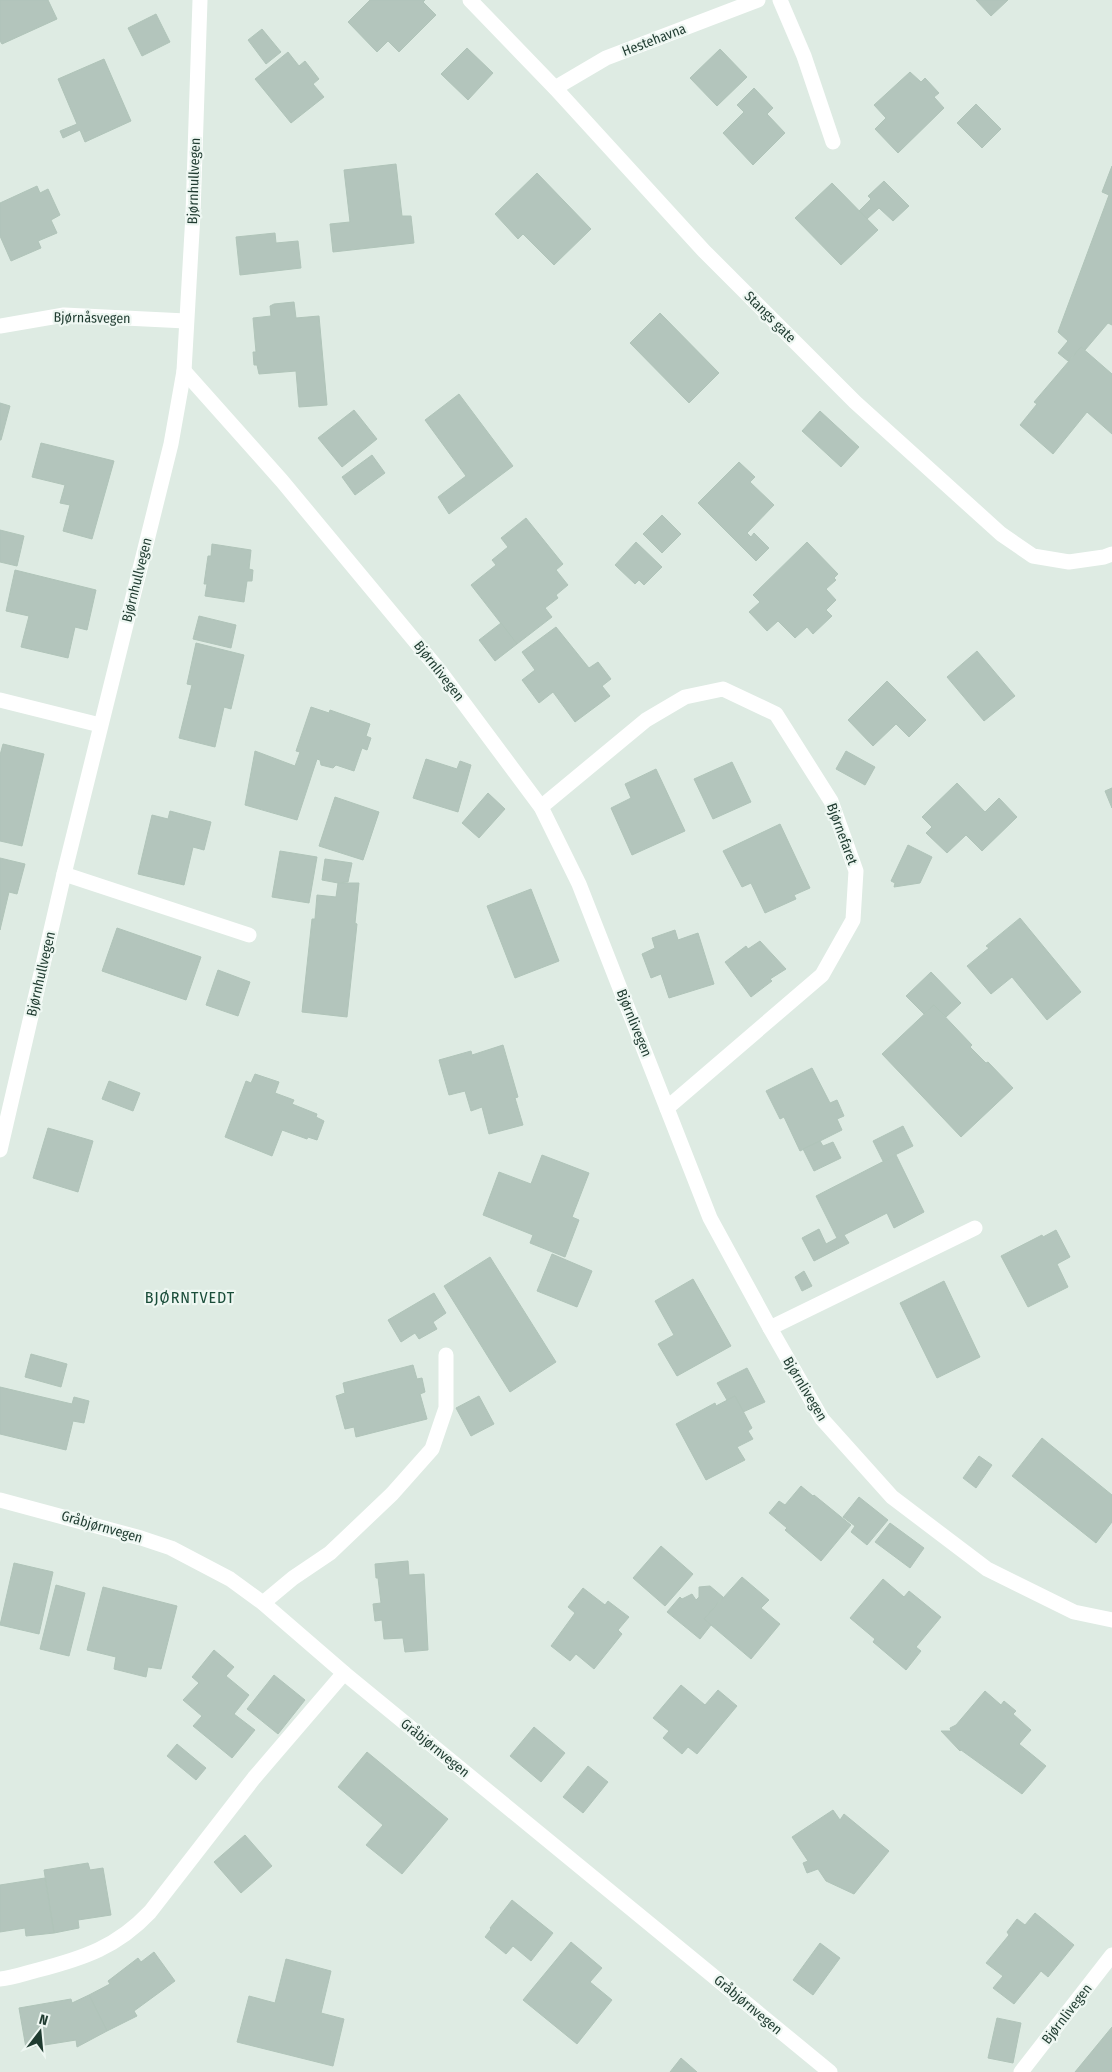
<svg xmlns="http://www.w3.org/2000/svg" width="1112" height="2072" viewBox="0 0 1112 2072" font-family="'Fira Sans Condensed',sans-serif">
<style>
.building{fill:#b3c5bc;stroke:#b0c4b9}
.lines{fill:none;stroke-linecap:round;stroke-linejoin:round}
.minor{stroke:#fff;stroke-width:15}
.labels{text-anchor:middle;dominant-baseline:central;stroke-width:4.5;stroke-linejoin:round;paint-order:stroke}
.street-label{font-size:14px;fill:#1f3b30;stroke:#eef7f2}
.quarter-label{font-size:16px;letter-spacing:1px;fill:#1a4d3a;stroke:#eef7f2}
</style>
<rect width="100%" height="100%" fill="#deebe3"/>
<g class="building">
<path d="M0 0H48L57 19 2 44 0 41Z"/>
<path d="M370 0H425L423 2 436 15 399 52 388 41 377 52 348 22Z"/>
<path d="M976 0H1008L991 16Z"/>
<path d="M156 14 170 42 142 56 128 28Z"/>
<path d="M262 29 281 52 266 64 248 40Z"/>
<path d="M467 48 493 73 468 100 441 74Z"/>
<path d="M720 49 747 77 717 106 690 78Z"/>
<path d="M288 52 299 66 305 61 319 79 313 84 324 97 291 123 255 79Z"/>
<path d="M104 59 131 121 85 142 80 130 63 138 60 131 77 124 58 79Z"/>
<path d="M910 72 921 82 925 78 939 93 934 97 944 108 898 153 875 129 886 118 874 105Z"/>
<path d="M754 88 773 108 767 114 785 133 753 165 723 133 744 112 737 105Z"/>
<path d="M976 104 1001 129 982 148 957 123Z"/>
<path d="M396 164 402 216H411L414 243 333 252 330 224 350 222 344 170Z"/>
<path d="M1112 166V325L1108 323 1085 350 1081 347 1068 361 1058 353 1068 341 1058 332 1109 195 1102 192Z"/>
<path d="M537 173 591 229 554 265 523 234 518 239 495 214Z"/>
<path d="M884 181 909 206 893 221 879 208 867 219 859 211 871 199 868 196Z"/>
<path d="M832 183 878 230 841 265 795 218Z"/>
<path d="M37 186 40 193 48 189 60 215 51 220 57 233 38 241 41 248 11 261 0 236V203Z"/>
<path d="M275 233 276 243 298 241 301 268 240 275 236 237Z"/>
<path d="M294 302 296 318 319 316 327 405 299 407 296 371 259 374 257 365H254L253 352H256L253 318 271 316 270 306 274 304Z"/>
<path d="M660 313 719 373 689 403 630 343Z"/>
<path d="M1081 347 1112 374V434L1087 412 1053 454 1020 425 1037 404 1034 402Z"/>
<path d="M459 394 513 466 449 514 438 497 466 476 425 420Z"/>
<path d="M0 403 10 406 1 440H0Z"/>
<path d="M354 410 377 439 342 467 318 438Z"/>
<path d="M820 411 859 447 841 467 802 431Z"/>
<path d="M41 443 114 461 92 539 63 531 70 505 60 503 65 485 32 477Z"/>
<path d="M372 455 385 473 355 495 342 477Z"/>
<path d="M739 462 755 477 750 482 774 505 747 533 751 537 754 533 769 548 756 561 698 503Z"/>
<path d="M662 515 681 534 662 553 643 534Z"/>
<path d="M526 518 563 564 556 570 568 585 556 595 558 598 545 608 552 617 517 644 471 585 496 565 492 560 508 547 501 538Z"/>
<path d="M0 530 24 536 17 566 0 562Z"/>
<path d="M636 542 662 567 644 585 639 580 635 584 615 565Z"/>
<path d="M807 542 838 574 834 578 836 580 826 589 836 600 826 610 832 616 813 634 807 627 795 638 778 621 767 631 749 612 760 602 753 595Z"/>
<path d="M212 544 251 550 249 569 253 570 252 581H247L244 602 205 596 207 584H204L208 556H211Z"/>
<path d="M15 570 96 590 87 630 75 627 68 658 21 647 29 616 6 611Z"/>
<path d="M199 616 236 625 231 648 193 639Z"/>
<path d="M501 623 517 644 495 661 479 640Z"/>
<path d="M556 627 589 668 598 662 611 679 602 686 610 696 575 722 553 692 539 703 522 680 535 670 522 652Z"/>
<path d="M196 643 244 655 231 709 224 707 215 747 179 738 192 685 187 684Z"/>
<path d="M977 651 1015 696 984 721 947 677Z"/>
<path d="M887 681 926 720 909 737 896 724 873 746 848 720Z"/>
<path d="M311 707 329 713 330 710 370 724 366 736 371 738 367 750 362 748 354 771 336 765 333 768 321 765 320 760 317 759 297 820 245 805 255 751 295 766 300 752 296 751Z"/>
<path d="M3 744 44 754 22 846 0 841V755Z"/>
<path d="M846 751 875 767 865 785 836 769Z"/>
<path d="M426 759 457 769 460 761 471 765 458 812 413 798Z"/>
<path d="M732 762 751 802 713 819 694 779Z"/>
<path d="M656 769 685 831 632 855 611 808 631 798 625 784Z"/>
<path d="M957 783 985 812 999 798 1017 817 982 851 966 835 947 853 926 833 932 827 922 817Z"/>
<path d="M1112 788V808L1105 791Z"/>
<path d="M488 793 505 809 479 838 462 823Z"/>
<path d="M335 797 379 812 363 860 319 846Z"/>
<path d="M170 811 211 822 204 850 193 847 184 885 138 874 152 815 168 819Z"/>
<path d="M780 824 810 888 794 895 796 899 765 913 751 883 742 887 723 851Z"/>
<path d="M908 845 932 857 920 883 894 887 895 883 891 881Z"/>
<path d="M280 851 317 857 309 903 272 897Z"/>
<path d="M0 858 25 864 17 894 9 892 0 930Z"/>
<path d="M325 859 352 863 348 882 338 883 322 880Z"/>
<path d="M338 883H359L355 923 357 924 347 1017 302 1012 312 919H315L317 895 336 897Z"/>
<path d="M531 889 559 961 515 978 487 906Z"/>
<path d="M1020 918 1081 992 1047 1020 1012 977 991 994 967 966 989 948 986 946Z"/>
<path d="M117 928 201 957 186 1000 102 971Z"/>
<path d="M675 930 678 940 698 933 714 984 669 998 661 974 651 978 642 954 655 948 652 938Z"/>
<path d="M760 941 786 969 770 979 772 981 751 997 725 962 746 946 748 949Z"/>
<path d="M218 970 250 982 238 1016 206 1005Z"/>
<path d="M931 972 961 1003 946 1017 934 1005 924 1014 906 996Z"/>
<path d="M934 1005 972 1045 970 1047 986 1063 988 1062 1013 1088 961 1137 882 1054Z"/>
<path d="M503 1045 518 1097 515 1098 523 1125 489 1134 482 1107 471 1111 465 1091 449 1095 439 1060 471 1051 472 1055Z"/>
<path d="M812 1068 830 1103 837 1100 844 1116 837 1119 842 1130 800 1151 784 1117 780 1119 766 1091Z"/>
<path d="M255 1074 279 1082 275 1093 294 1100 292 1104 317 1114 316 1117 324 1121 317 1140 308 1137 307 1139 282 1130 272 1156 225 1137 246 1081 251 1083Z"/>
<path d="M109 1081 140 1093 133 1111 102 1099Z"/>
<path d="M903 1126 913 1146 883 1161 873 1141Z"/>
<path d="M48 1128 93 1141 78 1192 33 1178Z"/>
<path d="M820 1141 823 1146 833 1142 841 1158 814 1171 803 1149Z"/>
<path d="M542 1155 589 1173 572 1217 579 1220 565 1257 530 1243 533 1235 483 1215 499 1172 531 1184Z"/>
<path d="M896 1155 924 1212 894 1228 887 1213 844 1235 849 1243 814 1261 802 1238 819 1229 826 1244 837 1238 816 1196Z"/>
<path d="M1056 1230 1070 1257 1057 1264 1068 1287 1028 1307 1001 1256 1042 1235 1043 1237Z"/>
<path d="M552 1254 592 1271 577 1307 537 1291Z"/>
<path d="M490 1257 556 1362 510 1392 444 1286Z"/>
<path d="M804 1271 812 1286 802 1291 795 1277Z"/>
<path d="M693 1279 731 1346 677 1376 658 1344 674 1335 655 1301Z"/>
<path d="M944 1281 980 1357 937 1378 900 1303Z"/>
<path d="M434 1293 446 1313 433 1322 437 1329 419 1339 415 1333 401 1342 388 1320Z"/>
<path d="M31 1354 67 1364 61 1387 25 1377Z"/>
<path d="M413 1365 417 1379 422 1378 425 1392 420 1394 427 1419 356 1437 354 1427 345 1429 336 1396 345 1393 343 1383Z"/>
<path d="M747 1368 765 1402 743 1412 735 1396 727 1400 717 1383Z"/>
<path d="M0 1387 72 1404 74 1397 89 1401 84 1423 73 1421 66 1450 0 1434Z"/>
<path d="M479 1396 494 1424 471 1436 456 1408Z"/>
<path d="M735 1396 752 1428 748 1431 753 1439 737 1447 745 1460 706 1480 676 1424 715 1403 716 1406Z"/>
<path d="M1042 1438 1112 1495V1522L1096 1543 1012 1476Z"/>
<path d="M979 1456 992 1465 976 1488 963 1478Z"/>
<path d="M801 1486 813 1496 814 1495 851 1525 821 1561 785 1530 787 1528 769 1513 779 1501 785 1505Z"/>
<path d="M859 1497 888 1520 867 1545 851 1532 855 1526 843 1517Z"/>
<path d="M890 1523 924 1548 910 1568 875 1542Z"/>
<path d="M661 1546 693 1574 665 1606 633 1578Z"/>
<path d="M408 1561 409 1575 424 1574 428 1650 405 1652 403 1638 384 1639 382 1620 375 1621 373 1604 381 1603 378 1578H376L375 1564Z"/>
<path d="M14 1563 53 1572 39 1634 0 1625Z"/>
<path d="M742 1577 769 1600 761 1608 780 1624 751 1659 704 1619Z"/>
<path d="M883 1579 904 1597 909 1591 941 1617 916 1647 921 1651 906 1670 873 1642 875 1639 850 1618Z"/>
<path d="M56 1585 85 1593 69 1656 40 1649Z"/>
<path d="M710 1586 723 1597 704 1619 711 1625 700 1639 667 1612 680 1597 682 1599 692 1594 696 1600 699 1597V1587Z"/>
<path d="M103 1587 177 1606 161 1669 148 1667 146 1677 114 1669 116 1657 87 1650Z"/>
<path d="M583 1588 605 1605 608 1601 629 1617 618 1630 622 1634 594 1669 576 1654 570 1661 551 1646 575 1613 568 1607Z"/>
<path d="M214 1650 234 1667 226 1676 249 1695 234 1714 255 1730 232 1758 193 1726 202 1716 183 1700 199 1683 192 1677Z"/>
<path d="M274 1675 305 1700 278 1734 247 1709Z"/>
<path d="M681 1685 705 1705 718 1690 737 1706 697 1754 688 1747 682 1754 663 1738 669 1731 653 1718Z"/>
<path d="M985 1691 1001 1705 1004 1701 1016 1711 1013 1714 1031 1730 1019 1744 1046 1766 1022 1794 961 1750 960 1751 941 1731H951L950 1728 956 1725Z"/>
<path d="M534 1727 565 1753 541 1782 510 1756Z"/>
<path d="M177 1744 206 1768 196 1780 167 1756Z"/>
<path d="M367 1752 448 1819 402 1874 366 1845 383 1825 338 1787Z"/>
<path d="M588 1766 608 1782 583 1813 563 1797Z"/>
<path d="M833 1810 840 1820 844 1814 889 1851 854 1894 826 1881 818 1869 807 1873 803 1863 808 1861 792 1837Z"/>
<path d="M245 1835 272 1866 241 1893 214 1862Z"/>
<path d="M88 1863 90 1870 103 1868 111 1915 78 1920 79 1928 54 1933 44 1870Z"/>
<path d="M45 1878 54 1933 26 1936 25 1928 0 1932V1885Z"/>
<path d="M512 1900 553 1933 531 1961 513 1946 506 1954 485 1937 491 1929 490 1928Z"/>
<path d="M1035 1913 1074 1945 1048 1977 1041 1971 1014 2004 993 1988 1003 1976 986 1963 1009 1935 1007 1932 1017 1919 1025 1925Z"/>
<path d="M571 1942 602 1968 590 1982 612 2000 577 2044 523 2000Z"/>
<path d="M820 1943 840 1958 813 1995 793 1980Z"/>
<path d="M154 1952 175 1981 134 2011 137 2016 107 2031 89 1995 110 1984 108 1981 138 1958 141 1962Z"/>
<path d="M286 1959 331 1971 321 2013 344 2019 333 2066 237 2042 249 1996 275 2003Z"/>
<path d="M89 1995 107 2031 77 2047 76 2040 26 2048 19 2008 71 1999 72 2003Z"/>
<path d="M997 2018 1021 2023 1013 2063 988 2058Z"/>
<path d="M1112 2027V2072H1075Z"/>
<path d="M681 2058 697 2072H670Z"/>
</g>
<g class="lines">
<g class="minor">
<path d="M470 0 555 88 704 251 855 402 1001 534 1033 556 1069 562 1104 557 1112 554"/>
<path d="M780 0 804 56 833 142"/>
<path d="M555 88 606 58 758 0"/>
<path d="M0 326 64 315 186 321"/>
<path d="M184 371 282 481 439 670 541 807 579 884 710 1218 770 1328 822 1419 892 1497 987 1569 1074 1612 1112 1620"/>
<path d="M0 700 100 725"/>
<path d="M541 807 646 720 685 697 723 689 776 714 831 801 856 871 853 920 822 975 667 1108"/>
<path d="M64 874 249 935"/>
<path d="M0 1150 64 874 171 444 184 371 193 214 200 0"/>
<path d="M770 1328 975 1228"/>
<path d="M0 1500 141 1538 171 1548 230 1579 263 1603 344 1673 830 2072"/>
<path d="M263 1603 293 1578 330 1553 392 1494 432 1449 446 1408V1355"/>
<path d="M0 1979C13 1978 26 1973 38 1970 84 1958 117 1947 150 1912L254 1778 344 1673"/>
<path d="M1021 2072 1112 1955"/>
</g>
</g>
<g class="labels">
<g class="street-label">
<text transform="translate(654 40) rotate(-21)">Hestehavna</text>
<text transform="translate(194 181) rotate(-88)">Bjørnhullvegen</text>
<text transform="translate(770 317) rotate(45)">Stangs gate</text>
<text transform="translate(92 318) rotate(1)">Bjørnåsvegen</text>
<text transform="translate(137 580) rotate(-76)">Bjørnhullvegen</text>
<text transform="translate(439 671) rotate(52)">Bjørnlivegen</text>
<text transform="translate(842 834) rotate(70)">Bjørnefaret</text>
<text transform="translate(41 974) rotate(-77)">Bjørnhullvegen</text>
<text transform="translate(634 1023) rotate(68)">Bjørnlivegen</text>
<text transform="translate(805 1389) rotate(59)">Bjørnlivegen</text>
<text transform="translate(102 1527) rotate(16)">Gråbjørnvegen</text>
<text transform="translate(435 1748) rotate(39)">Gråbjørnvegen</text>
<text transform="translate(748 2005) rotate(40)">Gråbjørnvegen</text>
<text transform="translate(1067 2014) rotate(-52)">Bjørnlivegen</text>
</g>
<g class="quarter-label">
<text x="190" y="1297">BJØRNTVEDT</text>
</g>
</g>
<g transform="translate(40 2032) rotate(16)" stroke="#eef7f2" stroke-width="4" paint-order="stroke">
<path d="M0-4L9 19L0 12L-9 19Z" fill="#1f3b30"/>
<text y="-8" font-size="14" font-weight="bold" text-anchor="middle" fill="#1f3b30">N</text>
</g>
</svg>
